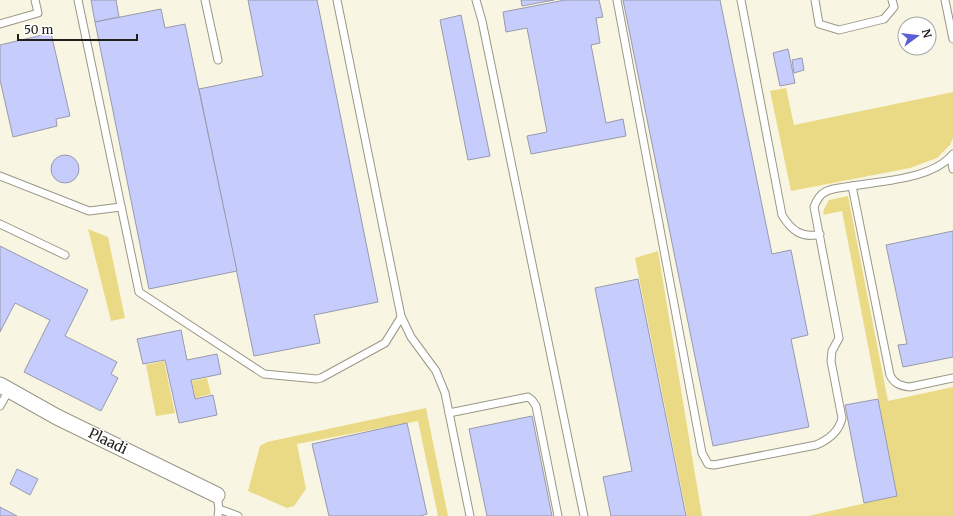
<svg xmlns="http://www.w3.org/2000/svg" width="953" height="516" viewBox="0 0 953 516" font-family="Merriweather,serif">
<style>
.green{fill:#ebda85}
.building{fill:#c6cdfd;stroke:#989aab}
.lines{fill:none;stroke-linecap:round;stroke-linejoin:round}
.lane-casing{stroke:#9a9786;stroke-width:9}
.street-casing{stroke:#9a9786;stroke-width:17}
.lane{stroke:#fff;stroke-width:7}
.street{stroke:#fff;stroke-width:15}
.labels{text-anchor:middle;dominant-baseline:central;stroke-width:3;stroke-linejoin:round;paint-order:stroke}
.street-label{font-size:14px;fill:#201f18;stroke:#fff}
</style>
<rect width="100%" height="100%" fill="#f9f5e3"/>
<g class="green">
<path d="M786 88 794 125 953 92V138L950 145 937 158 910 168 791 191 770 91Z"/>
<path d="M848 196 888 401 953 387V516H808L897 496 842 211 823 215 824 209 829 200Z"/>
<path d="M88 229 108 237 125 318 111 321Z"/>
<path d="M658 251 702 516H687L635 258Z"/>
<path d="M164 361 175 413 156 416 146 365Z"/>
<path d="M207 378 211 394 195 398 192 381Z"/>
<path d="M426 408 448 516H438L418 421 297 444 306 489 294 506 287 508 248 491 260 446 267 442Z"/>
</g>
<g class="building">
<path d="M91 0H116L119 17 95 22Z"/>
<path d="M248 0H317L378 302 314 315 320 343 254 356 199 89 263 76Z"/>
<path d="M521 0H554L522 6Z"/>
<path d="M565 0H599L603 17 596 18 600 43 591 45 606 123 623 119 626 136 531 154 527 136 547 132 527 28 506 32 503 12Z"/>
<path d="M623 0H720L772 254 791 250 808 335 791 339 809 427 713 446Z"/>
<path d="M161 9 165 28 185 24 237 271 149 289 95 22Z"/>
<path d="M461 15 490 156 468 160 440 20Z"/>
<path d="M51 33 70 116 56 119 57 126 13 137 0 80V45Z"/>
<path d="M788 49 795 83 780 86 773 53Z"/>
<path d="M802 58 804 70 794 73 792 60Z"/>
<circle cx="65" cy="169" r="14"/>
<path d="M953 231V357L903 367 898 345 907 344 886 245Z"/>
<path d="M0 246 88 290 65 336 117 362 111 374 118 378 101 411 24 372 50 320 15 303 0 332Z"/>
<path d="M638 279 686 516H611L603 477 632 471 595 288Z"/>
<path d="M181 330 187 360 217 354 221 374 191 380 195 399 213 395 217 415 179 423 165 360 143 364 137 339Z"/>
<path d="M878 399 897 496 864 503 845 405Z"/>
<path d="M532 416 552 516H487L469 429Z"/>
<path d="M407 423 427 514 420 516H329L312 444Z"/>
<path d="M17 469 38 479 30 495 10 484Z"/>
<path d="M0 507 17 516H0Z"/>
</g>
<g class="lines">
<g class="lane-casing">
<g id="lane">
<path d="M78 0 139 292 264 374 317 379 321 378 385 343 400 319 401 316 337 0"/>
<path d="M205 0 218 60"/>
<path d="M476 0 482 21 584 516"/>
<path d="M617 0 702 453 708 464 714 465 816 445C828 440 839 432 842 418L831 361 832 351 839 338 814 207C821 187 834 189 852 186L890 375C894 384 901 386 910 387L953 378"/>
<path d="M741 0 782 215C791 230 802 239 820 234"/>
<path d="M815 0 819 24 839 30 884 19 894 7 892 0"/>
<path d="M945 0 953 39"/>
<path d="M0 24 38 13 35 0"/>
<path d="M951 157 953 169"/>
<path d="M0 176 89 211 121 207"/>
<path d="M852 186C882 181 933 179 953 154"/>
<path d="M0 224 65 255"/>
<path d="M401 316 411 337 436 371 445 393 470 516"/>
<path d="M0 406 9 390"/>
<path d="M449 413 528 397 532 400 536 406 558 516"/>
<path d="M217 495 219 509 218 516"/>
<path d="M219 509 238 516"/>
</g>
</g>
<g class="street-casing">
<path id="street" d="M0 385 57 417 217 495"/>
</g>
<use href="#lane" class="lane"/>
<use href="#street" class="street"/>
</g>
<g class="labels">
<g class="street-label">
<text transform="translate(108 441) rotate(26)">Plaadi</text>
</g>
</g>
<g transform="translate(917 36) rotate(75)"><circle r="19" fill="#ffffff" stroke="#a6a5a3"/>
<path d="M0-3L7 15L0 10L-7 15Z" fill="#5c5cd4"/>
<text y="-6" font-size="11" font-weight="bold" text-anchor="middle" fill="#201f18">N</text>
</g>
<path d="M18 34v6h119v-6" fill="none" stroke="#201f18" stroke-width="2"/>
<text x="24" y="34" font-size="12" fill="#201f18" stroke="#ffffff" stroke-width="3" paint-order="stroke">50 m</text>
</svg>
